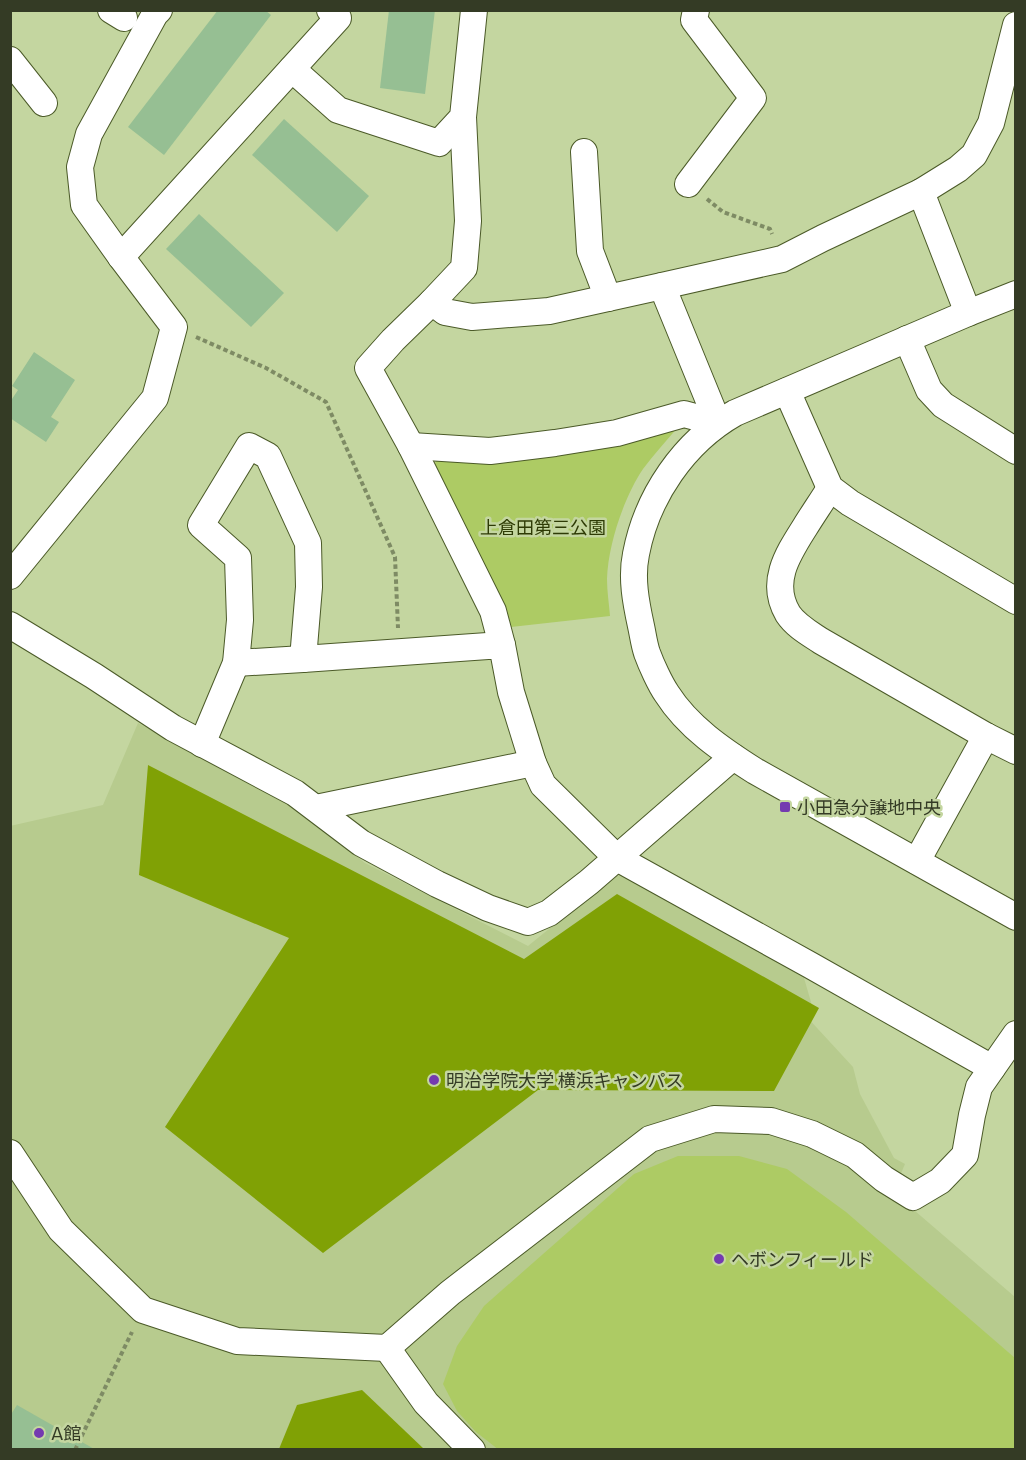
<svg xmlns="http://www.w3.org/2000/svg" width="1026" height="1460" viewBox="0 0 1026 1460" font-family="Commissioner,'Noto Sans JP',sans-serif">
<style>
.built{fill:#b7cb8e}
.green{fill:#adcb64}
.forest{fill:#80a105}
.building{fill:#96bf93}
.lines{fill:none;stroke-linecap:round;stroke-linejoin:round}
.minor-casing{stroke:#4b5a28;stroke-width:28}
.path{stroke:#7e8b64;stroke-width:4;stroke-dasharray:4.5 3;stroke-linecap:butt}
.minor{stroke:#fff;stroke-width:26}
.poi-dot{fill:#743ab0;stroke:#c4d6a0;stroke-width:2}
.labels{text-anchor:middle;dominant-baseline:central;stroke-width:5;stroke-linejoin:round;paint-order:stroke}
.park-label{font-size:18px;fill:#2e3b05;stroke:#c4d6a0}
.poi-label{font-size:18px;fill:#343b25;stroke:#c4d6a0;text-anchor:start}
</style>
<rect width="100%" height="100%" fill="#c4d6a0"/>
<path class="built" d="M138 723 285 801 365 863 528 946 614 876 626 875 802 971 813 1009 806 1016 853 1067 860 1094 894 1158 905 1164 893 1192 1015 1297V1449H11L10 826 103 805Z"/>
<g class="green">
<path d="M679 426C667 440 654 454 643 469 624 497 608 545 607 579 607 591 609 604 610 616L511 627 507 610 433 468 439 454Z"/>
<path d="M678 1156H739L787 1169 846 1212 1015 1358V1449L499 1450 476 1432 457 1411 443 1384 457 1346 484 1306 634 1174Z"/>
</g>
<g class="forest">
<path d="M148 765 524 959 617 894 819 1008 774 1091 538 1090 323 1253 165 1127 289 938 139 875Z"/>
<path d="M362 1390 424 1449H279L297 1405Z"/>
</g>
<g class="building">
<path d="M218 10H265L271 15 164 155 128 127Z"/>
<path d="M389 10H435L425 94 380 88Z"/>
<path d="M284 119 369 196 337 232 252 155Z"/>
<path d="M199 214 284 293 251 327 166 249Z"/>
<path d="M34 352 75 380 51 417 59 422 46 442 10 418V402L18 390 12 386Z"/>
<path d="M17 1405 96 1450H10V1416Z"/>
</g>
<g class="lines">
<g class="minor-casing">
<g id="minor">
<path d="M111 10 124 18"/>
<path d="M10 60 44 103"/>
<path d="M292 69 338 110 439 143 463 117 474 10"/>
<path d="M584 152 590 251 608 298"/>
<path d="M688 184 753 98 694 20 696 10"/>
<path d="M921 192 958 169 974 155 991 123 1016 25"/>
<path d="M121 257 338 18 330 10"/>
<path d="M662 286 718 423"/>
<path d="M1016 294 968 313 735 413C684 442 647 496 636 554 631 578 636 603 641 626 643 635 644 644 647 653 651 664 660 684 667 694 688 727 722 750 755 771L1016 917"/>
<path d="M432 302 464 268 468 221 463 117"/>
<path d="M907 339 929 390 943 405 1016 451"/>
<path d="M787 391 830 488 850 503 1016 601"/>
<path d="M411 446 490 451 555 443 617 433 684 414 718 423"/>
<path d="M830 488C822 501 813 514 805 527 788 554 769 582 788 614 796 626 809 633 821 641L986 736 1016 751"/>
<path d="M10 576 155 398 174 327 121 257 84 205 80 167 89 134 155 14 159 10"/>
<path d="M10 625 94 676 173 728 295 793 361 843 437 884 488 908 528 922 549 913 589 882 733 757"/>
<path d="M502 645 493 611 411 446 368 368 393 340 432 302 445 312 472 317 549 311 662 286 782 259 823 238 921 192 968 313"/>
<path d="M236 663 303 659"/>
<path d="M202 744 236 663 240 620 238 558 201 525 249 446 268 456 308 543 309 587 303 659 502 645 511 692 533 763 316 808"/>
<path d="M533 763 543 785 617 858 810 965 992 1068"/>
<path d="M917 861 986 736"/>
<path d="M10 1153 61 1230 143 1310 237 1341 387 1348 450 1293 650 1139 714 1119 771 1121 812 1134 855 1155 884 1179 913 1197 940 1181 965 1155 972 1115 979 1087 1016 1034"/>
<path d="M387 1348 426 1403 472 1450"/>
</g>
</g>
<g class="path">
<path d="M707 199 723 212 770 229 772 234"/>
<path d="M196 337 266 368 326 402 395 557 398 628"/>
<path d="M75 1450 132 1332"/>
</g>
<use href="#minor" class="minor"/>
</g>
<g class="poi-dot">
<rect x="779" y="801" width="12" height="12" rx="3"/>
<circle cx="434" cy="1080" r="6"/>
<circle cx="719" cy="1259" r="6"/>
<circle cx="39" cy="1433" r="6"/>
</g>
<g class="labels">
<g class="park-label">
<text x="543" y="527">上倉田第三公園</text>
</g>
<g class="poi-label">
<text x="797" y="807">小田急分譲地中央</text>
<text x="446" y="1080">明治学院大学 横浜キャンパス</text>
<text x="731" y="1259">ヘボンフィールド</text>
<text x="51" y="1433">A館</text>
</g>
</g>
<rect width="1026" height="1460" fill="none" stroke="#343b25" stroke-width="24"/>
</svg>
